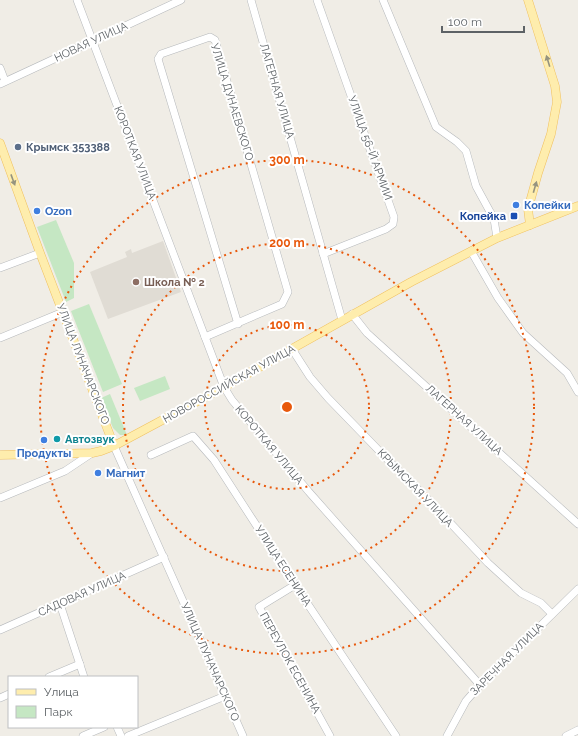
<svg xmlns="http://www.w3.org/2000/svg" width="578" height="736" viewBox="0 0 578 736" font-family="Raleway,sans-serif">
<style>
.education{fill:#e0dcd4}
.green{fill:#c5e7c3}
.lines{fill:none;stroke-linecap:round;stroke-linejoin:round}
.minor-casing{stroke:#b6b9bc;stroke-width:8}
.major-casing{stroke:#f0c05e;stroke-width:9}
.minor{stroke:#fff;stroke-width:7}
.major{stroke:#feedad;stroke-width:8}
.oneway{fill:#95937f}
.ring{fill:none;stroke:#e8590c;stroke-width:2;stroke-dasharray:2 4}
.service-dot{fill:#5c6f8a;stroke:#fff;stroke-width:1.5}
.shop-dot{fill:#3f7fe0;stroke:#fff;stroke-width:1.5}
.transit-dot{fill:#1a4fb4;stroke:#fff;stroke-width:1.5}
.education-dot{fill:#8d6e63;stroke:#fff;stroke-width:1.5}
.culture-dot{fill:#0f9aa8;stroke:#fff;stroke-width:1.5}
.labels{text-anchor:middle;dominant-baseline:central;stroke-width:4;stroke-linejoin:round;paint-order:stroke}
.street-label{font-size:11px;fill:#5d6266;stroke:#fff}
.service-label{font-size:11px;font-weight:bold;fill:#4e5e75;stroke:#fff;text-anchor:start}
.shop-label{font-size:11px;font-weight:bold;fill:#366cbe;stroke:#fff;text-anchor:start}
.transit-label{font-size:11px;font-weight:bold;fill:#164399;stroke:#fff;text-anchor:end}
.education-label{font-size:11px;font-weight:bold;fill:#785e54;stroke:#fff;text-anchor:start}
.culture-label{font-size:11px;font-weight:bold;fill:#0d838f;stroke:#fff;text-anchor:start}
.centre{fill:#e8590c;stroke:#fff;stroke-width:2}
.ring-label{font-size:12px;text-anchor:middle;font-weight:bold;fill:#e8590c;stroke:#fff;stroke-width:4;stroke-linejoin:round;paint-order:stroke}
</style>
<rect width="100%" height="100%" fill="#f0ede6"/>
<path class="education" d="M163 241 181 292 108 319 90 272 127 257 125 252 131 249 132 253Z"/>
<g class="green">
<path d="M56 220 74 263V298L66 302 37 227Z"/>
<path d="M89 304 122 384 103 392 71 311Z"/>
<path d="M165 376 170 389 140 401 134 388Z"/>
<path d="M110 394 127 435H120L113 428 101 398Z"/>
</g>
<g class="lines">
<g class="minor-casing">
<g id="minor">
<path d="M77 0 224 387 232 400 309 492 480 685"/>
<path d="M251 0 342 320"/>
<path d="M317 0 394 217 393 224 386 229 323 254"/>
<path d="M383 0 436 127 457 142 466 151 476 186 494 219 497 238"/>
<path d="M0 68 5 81"/>
<path d="M0 84 181 0"/>
<path d="M471 251 498 298 523 333 567 373 578 392"/>
<path d="M0 268 40 253"/>
<path d="M352 314 367 333 578 524"/>
<path d="M205 337 282 304 288 292 215 40 210 37 161 54 158 59 238 324"/>
<path d="M0 338 63 312"/>
<path d="M292 349 310 377 328 398 389 461 424 495 488 563 521 593 541 603 552 614"/>
<path d="M114 446 243 736"/>
<path d="M151 455 193 436 214 460 295 585 396 736"/>
<path d="M0 498 65 471 92 453"/>
<path d="M295 585 259 607 330 736"/>
<path d="M60 604 84 677"/>
<path d="M0 630 164 557"/>
<path d="M49 677 80 664"/>
<path d="M0 698 9 694"/>
<path d="M117 727 121 736"/>
<path d="M83 736 104 727"/>
<path d="M128 736 225 696"/>
<path d="M447 736 466 701 480 685 578 589"/>
<path d="M566 736 578 730"/>
</g>
</g>
<g class="major-casing">
<g id="major">
<path d="M528 0 555 86 557 102 551 134 538 173 528 209 530 225"/>
<path d="M0 143 40 253 114 446"/>
<path d="M0 455 92 453 101 451 114 446 224 387 411 282 497 238 578 206"/>
</g>
</g>
<use href="#minor" class="minor"/>
<use href="#major" class="major"/>
</g>
<defs><path id="oneway-solid" d="M-6-.8H1V-3.2L6.5 0L1 3.2V.8H-6Z"/></defs>
<g class="oneway">
<use href="#oneway-solid" transform="translate(548 61) rotate(-107)"/>
<use href="#oneway-solid" transform="translate(13 180) rotate(70)"/>
<use href="#oneway-solid" transform="translate(535 187) rotate(-74)"/>
</g>
<g class="ring">
<circle cx="287" cy="407" r="82"/>
<circle cx="287" cy="407" r="164"/>
<circle cx="287" cy="407" r="247"/>
</g>
<circle class="service-dot" cx="18" cy="147" r="4"/>
<g class="shop-dot">
<circle cx="516" cy="205" r="4"/>
<circle cx="37" cy="211" r="4"/>
<circle cx="44" cy="440" r="4"/>
<circle cx="98" cy="473" r="4"/>
</g>
<rect class="transit-dot" x="510" y="212" width="8" height="8" rx="2"/>
<circle class="education-dot" cx="136" cy="282" r="4"/>
<circle class="culture-dot" cx="57" cy="439" r="4"/>
<g class="labels">
<g class="street-label">
<text transform="translate(91 42) rotate(-25)">НОВАЯ УЛИЦА</text>
<text transform="translate(277 91) rotate(74)">ЛАГЕРНАЯ УЛИЦА</text>
<text transform="translate(232 102) rotate(73)">УЛИЦА ДУНАЕВСКОГО</text>
<text transform="translate(370 148) rotate(70)">УЛИЦА 56-Й АРМИИ</text>
<text transform="translate(135 153) rotate(69)">КОРОТКАЯ УЛИЦА</text>
<text transform="translate(83 364) rotate(69)">УЛИЦА ЛУНАЧАРСКОГО</text>
<text transform="translate(229 384) rotate(-29)">НОВОРОССИЙСКАЯ УЛИЦА</text>
<text transform="translate(464 420) rotate(42)">ЛАГЕРНАЯ УЛИЦА</text>
<text transform="translate(269 445) rotate(50)">КОРОТКАЯ УЛИЦА</text>
<text transform="translate(415 488) rotate(46)">КРЫМСКАЯ УЛИЦА</text>
<text transform="translate(283 566) rotate(57)">УЛИЦА ЕСЕНИНА</text>
<text transform="translate(82 594) rotate(-24)">САДОВАЯ УЛИЦА</text>
<text transform="translate(507 659) rotate(-45)">ЗАРЕЧНАЯ УЛИЦА</text>
<text transform="translate(210 662) rotate(66)">УЛИЦА ЛУНАЧАРСКОГО</text>
<text transform="translate(290 663) rotate(61)">ПЕРЕУЛОК ЕСЕНИНА</text>
</g>
<g class="service-label">
<text x="26" y="147">Крымск 353388</text>
</g>
<g class="shop-label">
<text x="524" y="205">Копейки</text>
<text x="45" y="211">Ozon</text>
<text x="44" y="453" text-anchor="middle">Продукты</text>
<text x="106" y="473">Магнит</text>
</g>
<g class="transit-label">
<text x="506" y="216">Копейка</text>
</g>
<g class="education-label">
<text x="144" y="282">Школа № 2</text>
</g>
<g class="culture-label">
<text x="65" y="439">Автозвук</text>
</g>
</g>
<circle cx="287" cy="407" r="6" class="centre"/>
<g class="ring-label">
<text x="287" y="164">300 m</text>
<text x="287" y="247">200 m</text>
<text x="287" y="329">100 m</text>
</g>
<rect x="8" y="676" width="130" height="52" fill="#ffffff" stroke="#bec0c2"/>
<rect x="16" y="689" width="20" height="6" fill="#feedad" stroke="#bec0c2"/>
<text x="44" y="696" font-size="12" fill="#5d6266">Улица</text>
<rect x="16" y="706" width="20" height="12" fill="#c5e7c3" stroke="#bec0c2"/>
<text x="44" y="716" font-size="12" fill="#5d6266">Парк</text>
<path d="M442 26v6h82v-6" fill="none" stroke="#5d6266" stroke-width="2"/>
<text x="448" y="26" font-size="12" fill="#5d6266" stroke="#ffffff" stroke-width="3" paint-order="stroke">100 m</text>
</svg>
